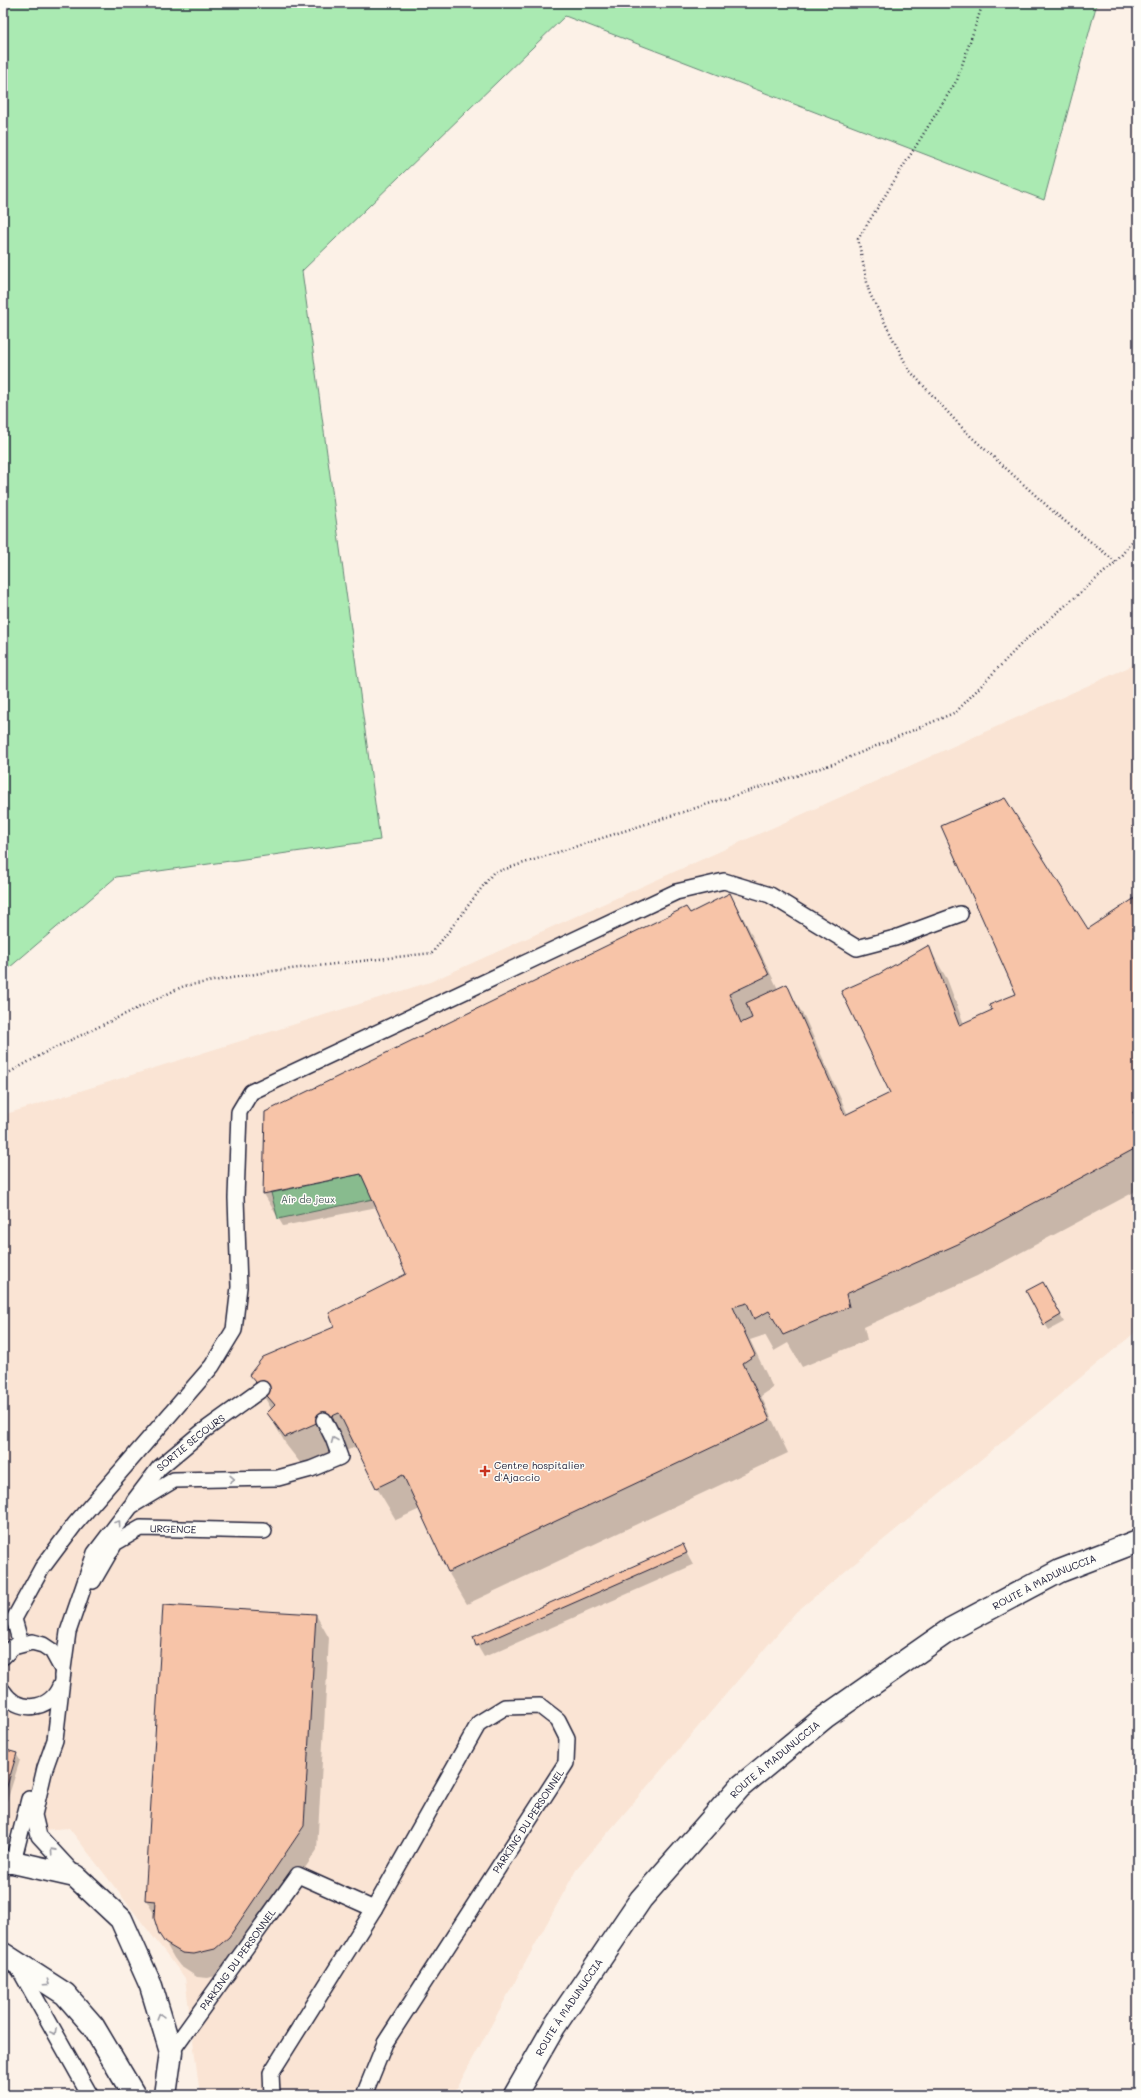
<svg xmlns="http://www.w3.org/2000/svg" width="1141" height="2098" viewBox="0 0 1141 2098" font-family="Mali,sans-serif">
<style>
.built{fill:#fae4d4}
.green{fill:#aaeab2;stroke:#668676}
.shadow{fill:#0003}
.building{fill:#f7c4a8;stroke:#22223b}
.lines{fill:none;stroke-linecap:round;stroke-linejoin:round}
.lane-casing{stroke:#22223b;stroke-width:18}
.street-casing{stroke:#22223b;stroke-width:25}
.secondary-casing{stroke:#22223b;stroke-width:25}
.path{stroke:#22223b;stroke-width:2.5;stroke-dasharray:1 3;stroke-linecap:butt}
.lane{stroke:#fdfcf7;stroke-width:15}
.street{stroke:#fdfcf7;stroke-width:22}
.secondary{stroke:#fdfcf7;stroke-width:22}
.oneway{stroke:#9a9aa2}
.poi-dot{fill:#c8321e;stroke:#fdfcf7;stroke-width:1.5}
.labels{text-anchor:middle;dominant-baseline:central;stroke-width:3;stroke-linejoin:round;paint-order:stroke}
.park-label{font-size:10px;fill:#4b5e5f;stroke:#fdfcf7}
.street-label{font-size:10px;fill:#22223b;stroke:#fdfcf7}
.poi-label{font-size:10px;fill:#22223b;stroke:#fdfcf7;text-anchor:start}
</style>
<rect width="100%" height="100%" fill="#fcf1e7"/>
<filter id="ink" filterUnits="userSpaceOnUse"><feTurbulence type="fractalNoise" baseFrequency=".025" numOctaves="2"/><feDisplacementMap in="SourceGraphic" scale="8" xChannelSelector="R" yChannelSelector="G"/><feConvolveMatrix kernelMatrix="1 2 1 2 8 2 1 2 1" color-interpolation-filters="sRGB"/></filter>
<g filter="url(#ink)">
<path class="built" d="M1138 663V1330L796 1612 576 1870 453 2095H200L185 1978 69 1828 3 1833V1115L430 982Z"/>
<g class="green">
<path d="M3 3H1097L1044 200 565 16 302 271 380 840 116 877 3 973Z"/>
<path d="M361 1174 373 1199 278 1219 271 1193Z"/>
</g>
<g class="shadow">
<path d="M730 894 748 927 778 989 786 985 805 1018 848 1115 891 1094 879 975 928 946 947 979 964 1024 993 1011 1017 994 1087 930 1138 897V1190L977 1276 864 1327 867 1340 802 1367 788 1343 774 1351 765 1335 750 1340 773 1388 761 1396 788 1453 467 1604 448 1572 420 1509 396 1520 377 1488 357 1446 305 1469 287 1446 268 1413 272 1410 251 1375 335 1328 407 1275 377 1207 283 1226 264 1194 266 1113Z"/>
<path d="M1046 1289 1064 1322 1049 1330 1045 1324Z"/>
<path d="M682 1545 693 1565 484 1657 477 1645Z"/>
<path d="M316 1615 329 1638 317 1850 243 1961 229 1972 208 1978 197 1977 180 1966 174 1958 160 1933 155 1915 146 1900Z"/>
<path d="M3 1750 16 1754 20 1760 7 1801 3 1800Z"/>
</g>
<g class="building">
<path d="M1005 798 1088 929 1138 896V1109L1133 1112 1138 1121V1147L958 1244 846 1294 849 1307 783 1335 769 1311 754 1319 747 1303 733 1307 755 1355 743 1363 770 1420 448 1572 403 1475 376 1488 339 1413 285 1437 267 1413 275 1405 249 1375 263 1357 334 1327 329 1313 406 1274 361 1174 263 1194 265 1112 686 907 690 913 730 893 769 975 729 994 741 1023 752 1018 746 1003 787 984 845 1115 890 1093 841 991 879 974 929 945 959 1025 992 1010 989 1005 1016 994 941 826Z"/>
<path d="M1043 1282 1061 1315 1044 1325 1026 1291Z"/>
<path d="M683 1544 687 1553 476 1646 473 1637Z"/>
<path d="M163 1605 316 1614 304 1826 229 1937 215 1949 194 1954 182 1953 165 1943 159 1934 154 1918 155 1901 145 1900Z"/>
<path d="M3 1749 17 1753 4 1796H3Z"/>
</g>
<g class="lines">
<g class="lane-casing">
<g id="lane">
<path id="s1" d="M134 1501 159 1468 202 1432 262 1389"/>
<path id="s2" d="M93 1581 115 1543 141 1528 264 1531"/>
<path d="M21 1644 14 1619 42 1568 75 1524 212 1366 234 1330 239 1287 236 1198 239 1112 251 1092 676 892 724 881 770 895 857 948 895 938 960 914"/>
<path d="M3 1657 13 1647 32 1642 43 1645 52 1651 63 1671 55 1740 45 1768 34 1815 39 1836 76 1876"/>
<path d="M62 1676 68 1632 95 1553 131 1506 174 1480 278 1478 311 1469 340 1457 333 1438 324 1420"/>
<path d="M3 1691C17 1714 50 1711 60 1686"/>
<path d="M13 1862 29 1799"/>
<path d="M17 1965 90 2095"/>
<path id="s3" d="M171 2052 298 1875 374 1909"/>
<path d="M272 2095 271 2073 374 1909 479 1723 505 1707 540 1706 558 1720 567 1738 566 1763 385 2043 364 2095"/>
</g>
</g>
<g class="street-casing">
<g id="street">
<path d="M3 1862H13L75 1876 121 1919 151 1986 171 2052 165 2095"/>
<path d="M3 1954 65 1994 93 2026 134 2095"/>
</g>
</g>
<g class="secondary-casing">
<g id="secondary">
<path id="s4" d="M515 2095 554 2027 641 1899 740 1787 825 1717 951 1629 1060 1571 1138 1541"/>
</g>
</g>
<g class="path">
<path d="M983 3 957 80 858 239 869 292 909 370 966 432 1056 514 1116 562"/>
<path d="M3 1076 48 1051 184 986 273 971 432 953 493 873 836 763 956 712 1023 642 1116 562 1138 534"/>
</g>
<use href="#lane" class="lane"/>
<use href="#street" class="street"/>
<use href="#secondary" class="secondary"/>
</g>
<defs><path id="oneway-chevron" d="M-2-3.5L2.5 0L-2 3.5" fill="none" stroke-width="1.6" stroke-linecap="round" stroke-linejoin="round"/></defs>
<g class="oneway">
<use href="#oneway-chevron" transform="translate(334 1440) rotate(-112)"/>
<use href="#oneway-chevron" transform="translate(232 1479) rotate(2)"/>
<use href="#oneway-chevron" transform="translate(118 1523) rotate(-53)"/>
<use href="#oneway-chevron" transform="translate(53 1851) rotate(-132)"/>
<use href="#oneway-chevron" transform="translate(47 1983) rotate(34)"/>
<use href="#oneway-chevron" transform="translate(160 2016) rotate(-106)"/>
<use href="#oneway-chevron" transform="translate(54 2032) rotate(61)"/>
</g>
</g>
<path class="poi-dot" d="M483 1465h4v4h4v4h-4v4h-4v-4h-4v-4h4z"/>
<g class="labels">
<g class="park-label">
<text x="308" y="1199">Air de jeux</text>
</g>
<g class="street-label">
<text stroke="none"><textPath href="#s1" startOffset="82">SORTIE SECOURS</textPath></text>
<text stroke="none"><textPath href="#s2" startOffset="106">URGENCE</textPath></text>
<text stroke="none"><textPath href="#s4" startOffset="751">ROUTE À MADUNUCCIA</textPath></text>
<text stroke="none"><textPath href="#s4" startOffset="427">ROUTE À MADUNUCCIA</textPath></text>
<text transform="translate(528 1821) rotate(-57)">PARKING DU PERSONNEL</text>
<text stroke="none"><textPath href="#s3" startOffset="114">PARKING DU PERSONNEL</textPath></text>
<text stroke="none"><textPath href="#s4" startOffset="103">ROUTE À MADUNUCCIA</textPath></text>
</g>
<g class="poi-label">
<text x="494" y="1465">Centre hospitalier<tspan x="494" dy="12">d'Ajaccio</tspan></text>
</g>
</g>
<rect width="1141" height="2098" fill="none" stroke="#fdfcf7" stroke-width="16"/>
<rect x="8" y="8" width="1125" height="2082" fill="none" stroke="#22223b" stroke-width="1.5" filter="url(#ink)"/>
</svg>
